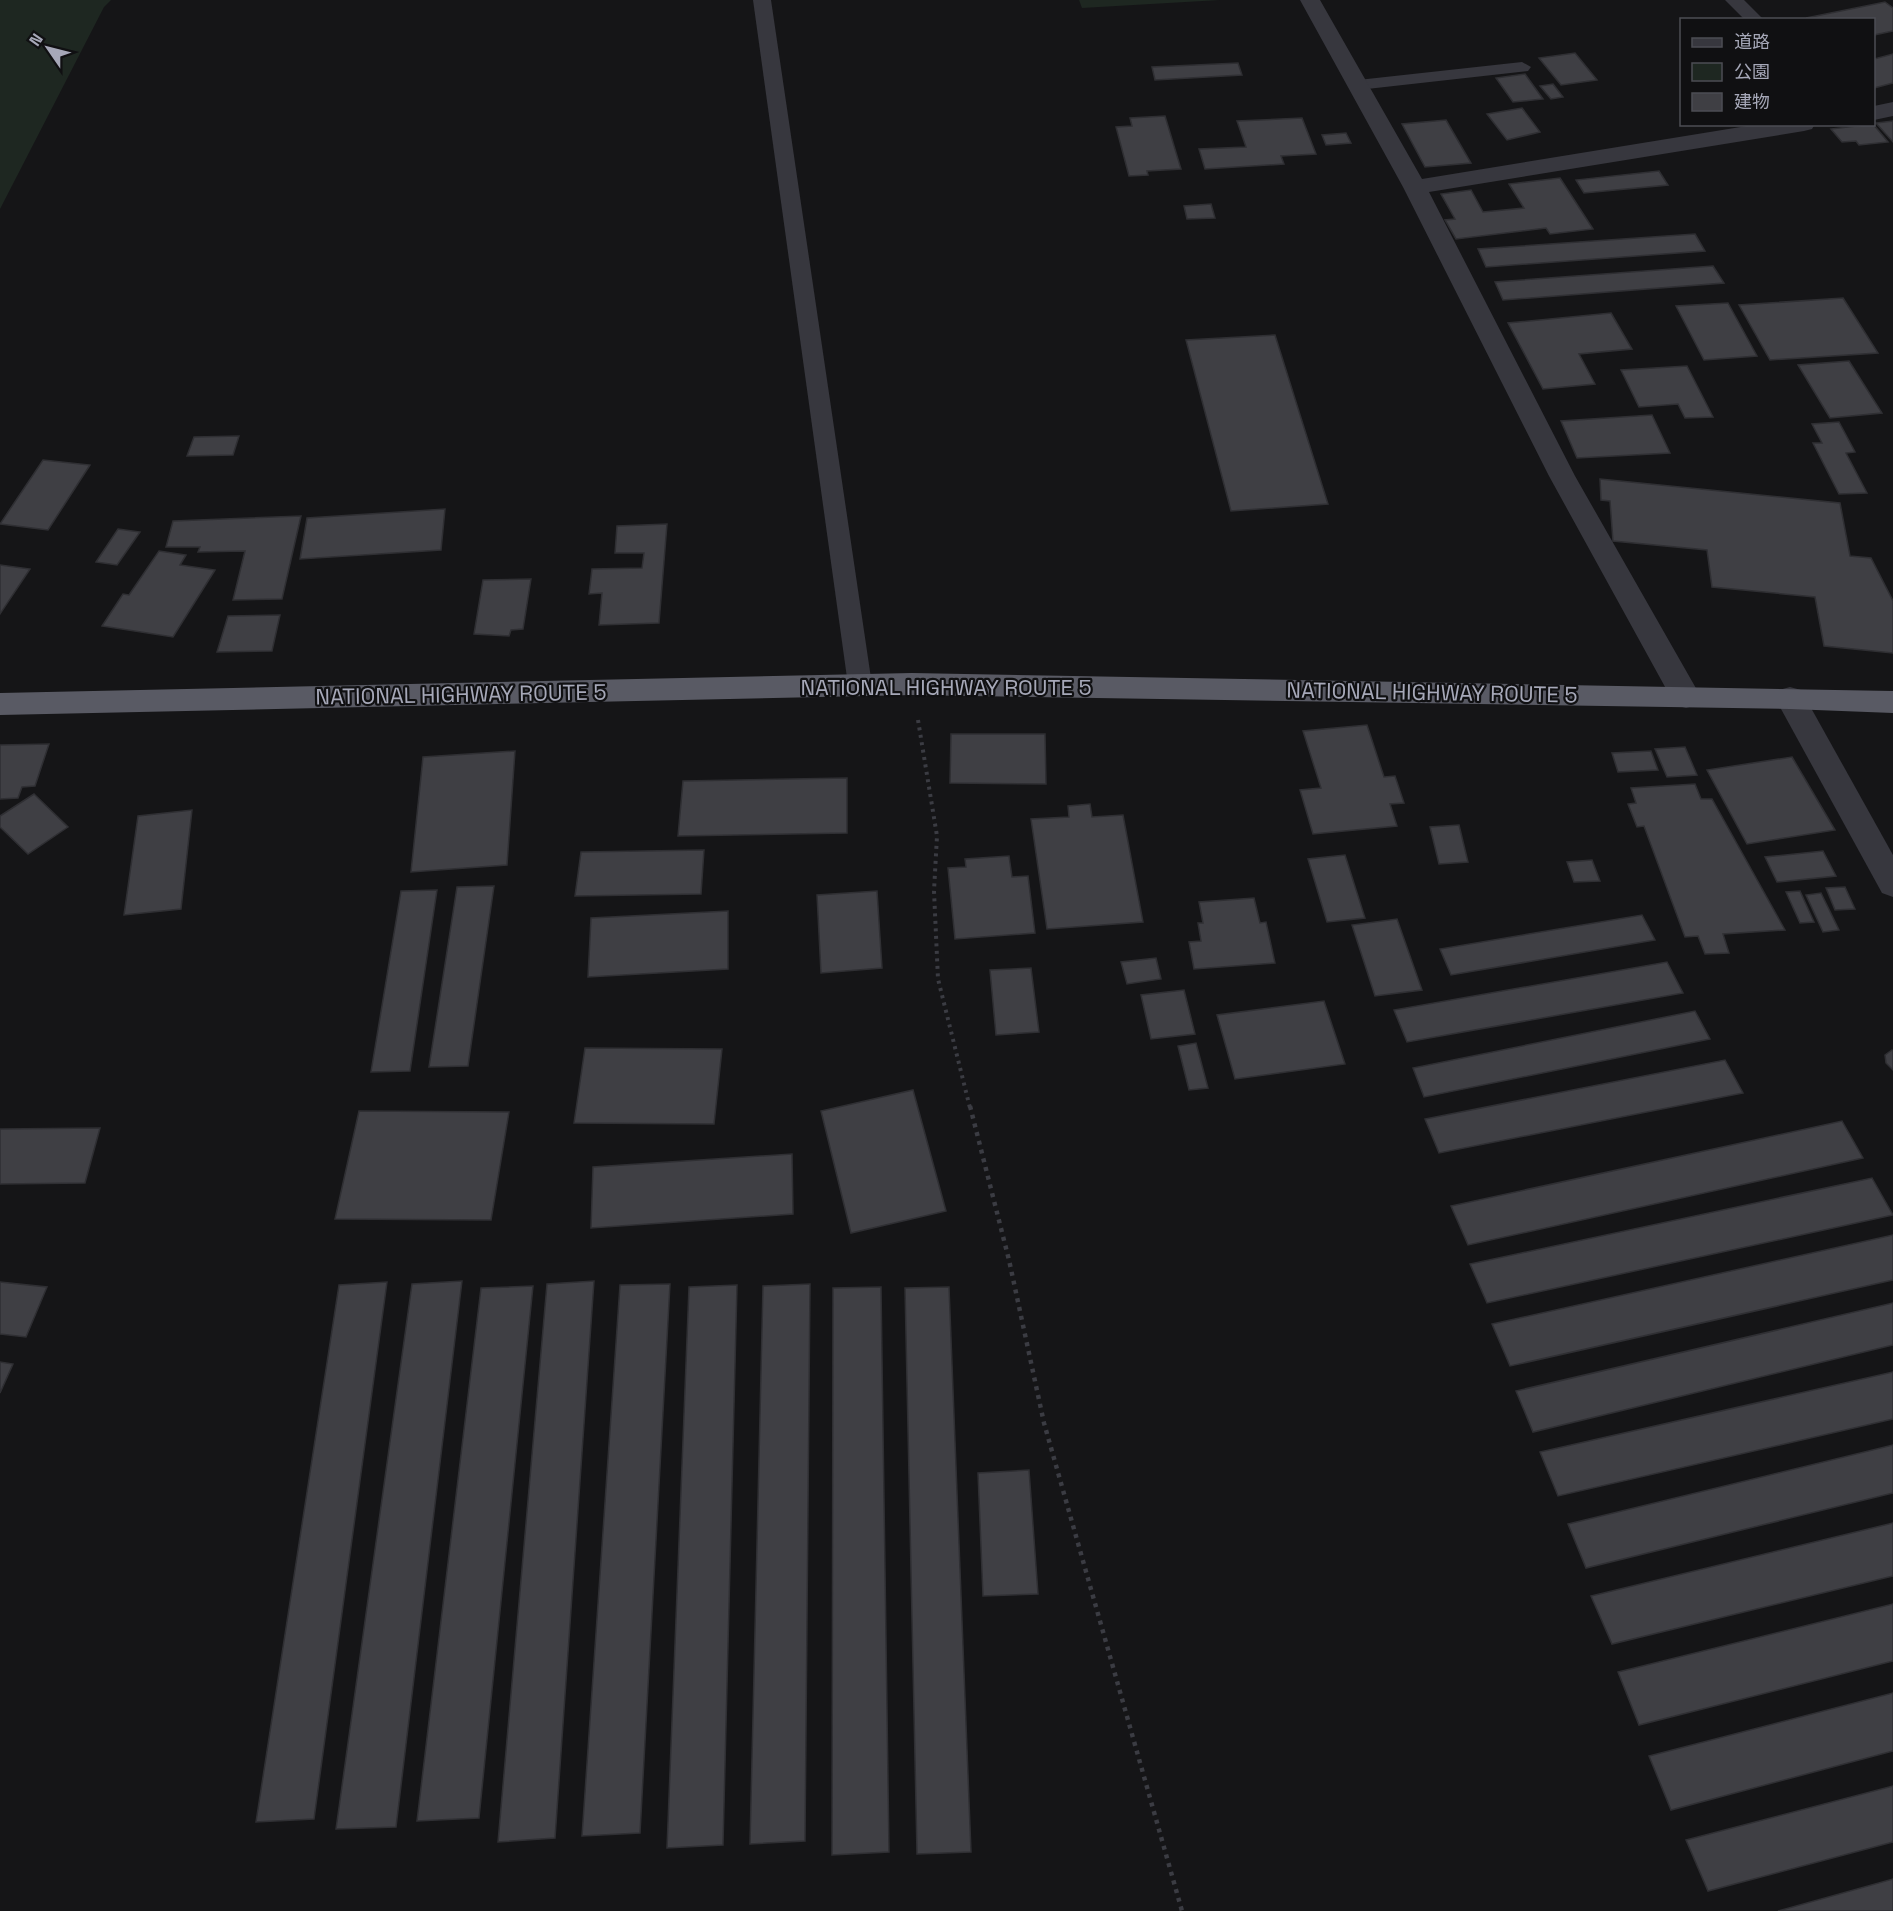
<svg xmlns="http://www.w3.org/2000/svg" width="1893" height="1911" viewBox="0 0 1893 1911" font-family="'Space Grotesk','Noto Sans JP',sans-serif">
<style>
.green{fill:#1e2721}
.building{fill:#3f3f44;stroke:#2f2f33;stroke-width:1.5}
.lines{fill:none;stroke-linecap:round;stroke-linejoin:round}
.path-far1{stroke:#3b3c43;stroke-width:4;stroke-dasharray:3 4.5;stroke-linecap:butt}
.path{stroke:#3b3c43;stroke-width:4.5;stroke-dasharray:4 5;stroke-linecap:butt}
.service{fill:#37373e;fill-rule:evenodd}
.minor{fill:#37373e;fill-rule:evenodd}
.trunk{fill:#595a64;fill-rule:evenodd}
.labels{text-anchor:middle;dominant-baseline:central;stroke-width:4.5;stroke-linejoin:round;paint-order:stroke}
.street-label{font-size:22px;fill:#a6a8b8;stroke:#101012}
</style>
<rect width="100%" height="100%" fill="#151517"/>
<g class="green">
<path d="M0 0H111L104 7 0 209Z"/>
<path d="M1079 0H1220L1082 8Z"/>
</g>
<g class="building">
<path d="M1885 2 1893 8V31L1874 35V20L1806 18Z"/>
<path d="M1575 53 1597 80 1561 85 1539 58Z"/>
<path d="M1893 54V83L1874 88V59Z"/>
<path d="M1238 63 1242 75 1155 80 1152 67Z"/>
<path d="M1525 74 1543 99 1513 102 1496 78Z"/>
<path d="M1553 84 1563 97 1551 99 1540 86Z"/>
<path d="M1522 108 1540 132 1507 140 1487 114Z"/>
<path d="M1165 116 1181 169 1147 171 1148 175 1129 176 1116 127 1132 126 1130 118Z"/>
<path d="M1302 118 1316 154 1281 156 1284 164 1205 169 1199 149 1246 147 1237 121Z"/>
<path d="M1446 120 1471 163 1425 167 1402 124Z"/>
<path d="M1893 121V142L1876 123Z"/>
<path d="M1873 124 1888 142 1859 145 1856 141 1842 142 1831 129Z"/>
<path d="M1346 133 1351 143 1326 145 1322 135Z"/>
<path d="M1659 171 1668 185 1584 193 1576 180Z"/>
<path d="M1560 178 1593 229 1550 234 1546 228 1456 239 1445 220 1455 219 1441 194 1471 190 1483 212 1524 208 1509 184Z"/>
<path d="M1211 204 1215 218 1187 219 1184 206Z"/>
<path d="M1695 234 1705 251 1486 267 1478 249Z"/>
<path d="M1713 266 1724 283 1503 300 1495 282Z"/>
<path d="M1843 298 1878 353 1770 360 1739 305Z"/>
<path d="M1728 303 1757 356 1704 360 1676 306Z"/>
<path d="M1611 313 1632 349 1579 354 1595 384 1543 389 1508 323Z"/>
<path d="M1275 335 1328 504 1231 511 1186 340Z"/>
<path d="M1849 361 1882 413 1830 418 1798 365Z"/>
<path d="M1687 366 1713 417 1685 418 1678 404 1639 407 1621 370Z"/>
<path d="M1652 415 1670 453 1577 458 1561 421Z"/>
<path d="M1839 422 1855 452 1846 453 1867 493 1839 494 1813 443H1822L1812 424Z"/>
<path d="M239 436 233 455 187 456 194 437Z"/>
<path d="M43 460 90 465 48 530 0 524Z"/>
<path d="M1600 479 1840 503 1850 556 1871 558 1893 601V653L1824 646 1815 597 1712 587 1707 550 1613 541 1610 501 1601 500Z"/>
<path d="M445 509 441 550 300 559 307 518Z"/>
<path d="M301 516 282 599 233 600 245 551 198 552 200 547H166L173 521Z"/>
<path d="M667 524 659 623 599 625 602 593 589 594 592 569 642 568 644 553H615L617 526Z"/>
<path d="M118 529 140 532 117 565 96 562Z"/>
<path d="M159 551 186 555 180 565 215 570 173 637 102 626 123 594 129 595Z"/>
<path d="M0 565 30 569 0 614Z"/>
<path d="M531 579 523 629 511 630 509 636 474 634 483 580Z"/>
<path d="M280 615 272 651 217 652 228 616Z"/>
<path d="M1367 725 1384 777 1395 776 1404 803 1390 804 1397 826 1313 834 1300 790 1321 788 1303 731Z"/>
<path d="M951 734H1045L1046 784 950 783Z"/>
<path d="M49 744 35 786 22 787 18 798 0 799V745Z"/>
<path d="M1685 747 1697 775 1667 777 1655 749Z"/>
<path d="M515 751 507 865 411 872 423 757Z"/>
<path d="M1651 751 1658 770 1618 772 1612 753Z"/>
<path d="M1792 757 1835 830 1747 844 1707 770Z"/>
<path d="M847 778V833L678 836 683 781Z"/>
<path d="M1695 784 1701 799H1712L1785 930 1723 934 1729 953 1705 954 1698 936 1685 937 1644 826 1637 827 1628 804 1636 803 1631 788Z"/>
<path d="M34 794 68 827 28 854 0 827V816Z"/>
<path d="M1090 804 1092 817 1123 815 1143 922 1047 929 1031 819 1069 817 1068 806Z"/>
<path d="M192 810 181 909 124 915 138 816Z"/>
<path d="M1459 825 1468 862 1439 864 1430 827Z"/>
<path d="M704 850 701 894 575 896 581 852Z"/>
<path d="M1823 851 1836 876 1777 882 1765 857Z"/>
<path d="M1345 855 1365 918 1327 922 1308 859Z"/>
<path d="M1009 856 1012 877 1028 876 1035 933 955 939 948 868 966 867 965 859Z"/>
<path d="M1592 860 1600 881 1574 882 1567 862Z"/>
<path d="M494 886 468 1066 429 1067 457 887Z"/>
<path d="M1845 887 1855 909 1835 910 1826 888Z"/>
<path d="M437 890 410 1071 371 1072 401 891Z"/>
<path d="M877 891 882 968 821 973 817 895Z"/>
<path d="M1800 891 1814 922 1800 923 1786 892Z"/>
<path d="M1821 893 1839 930 1823 932 1806 895Z"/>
<path d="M1254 898 1260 923 1266 922 1275 963 1194 969 1189 942 1201 941 1198 923H1203L1199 902Z"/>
<path d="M728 911V969L588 977 591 918Z"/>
<path d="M1642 915 1655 940 1451 975 1440 949Z"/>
<path d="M1397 919 1422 990 1375 996 1352 925Z"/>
<path d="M1156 958 1161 979 1127 984 1121 962Z"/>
<path d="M1667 962 1683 993 1407 1042 1394 1010Z"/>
<path d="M1031 968 1039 1032 996 1035 990 970Z"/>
<path d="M1184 990 1195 1034 1151 1039 1141 995Z"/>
<path d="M1324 1001 1345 1064 1235 1079 1217 1015Z"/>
<path d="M1695 1011 1710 1039 1424 1097 1413 1068Z"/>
<path d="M1196 1043 1208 1088 1189 1090 1178 1046Z"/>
<path d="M585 1048 722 1049 714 1124 574 1123Z"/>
<path d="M1892 1050 1893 1051V1070L1886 1063 1885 1055Z"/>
<path d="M1725 1060 1743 1093 1439 1153 1425 1119Z"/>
<path d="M913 1090 946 1211 851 1233 821 1111Z"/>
<path d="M359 1111 509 1112 491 1220 335 1219Z"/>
<path d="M1842 1121 1863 1158 1468 1245 1451 1206Z"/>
<path d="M100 1128 85 1183 0 1184V1129Z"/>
<path d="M792 1154 793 1214 591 1228 593 1167Z"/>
<path d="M1872 1178 1893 1215 1487 1303 1470 1264Z"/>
<path d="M1893 1235V1280L1510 1366 1492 1324Z"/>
<path d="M462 1281 396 1827 336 1829 412 1284Z"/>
<path d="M594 1281 555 1838 498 1842 547 1284Z"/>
<path d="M0 1282 47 1287 26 1337 0 1334Z"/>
<path d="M387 1282 314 1819 256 1822 339 1285Z"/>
<path d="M670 1284 640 1833 582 1836 620 1285Z"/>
<path d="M810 1284 805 1841 750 1844 763 1286Z"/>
<path d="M737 1285 723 1845 667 1848 689 1287Z"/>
<path d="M533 1286 479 1818 417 1821 481 1288Z"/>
<path d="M881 1287 889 1852 832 1855 833 1288Z"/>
<path d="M949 1287 971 1852 917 1854 905 1288Z"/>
<path d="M1893 1303V1345L1533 1432 1516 1391Z"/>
<path d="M0 1362 13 1364 0 1393Z"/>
<path d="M1893 1372V1419L1558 1496 1540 1452Z"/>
<path d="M1893 1445V1493L1586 1568 1568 1524Z"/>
<path d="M1029 1470 1038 1594 983 1596 978 1473Z"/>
<path d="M1893 1523V1576L1612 1644 1591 1596Z"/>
<path d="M1893 1604V1661L1639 1725 1618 1672Z"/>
<path d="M1893 1693V1751L1671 1810 1649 1756Z"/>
<path d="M1893 1786V1842L1708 1891 1686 1840Z"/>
<path d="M1893 1879V1911H1778Z"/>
</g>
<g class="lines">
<path class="path-far1" d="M918 720 937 836 934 891 938 979 970 1108"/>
<path class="path" d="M970 1106 1009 1260 1044 1423 1182 1911"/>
<g class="service">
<path d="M753 0H771L872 685 869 691 860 694 851 691 848 685Z"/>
<path d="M1725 0H1744L1764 20H1745Z"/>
<path d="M1522 62 1531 67 1528 71 1358 90 1349 85 1358 80Z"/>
</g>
<g class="minor">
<path d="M1300 0H1320L1422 179 1759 124H1815L1812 129 1804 131 1429 192 1575 476 1701 697 1697 705 1686 708 1675 705 1549 476 1403 187Z"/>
<path d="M1893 102V116L1874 120V106Z"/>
<path d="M1790 687 1801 690 1893 855V897L1882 893 1775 698 1779 690Z"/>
</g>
<path class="trunk" d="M912 673 1893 691V713L1790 709 912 695 0 715V693Z"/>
</g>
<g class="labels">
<g class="street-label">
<text x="946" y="687">NATIONAL HIGHWAY ROUTE 5</text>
<text transform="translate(1432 692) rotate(1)">NATIONAL HIGHWAY ROUTE 5</text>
<text transform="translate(461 694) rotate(-1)">NATIONAL HIGHWAY ROUTE 5</text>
</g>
</g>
<rect x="1680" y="18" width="195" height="108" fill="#101012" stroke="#4c4d54" stroke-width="1.5"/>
<rect x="1692" y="38" width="30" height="9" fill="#37373e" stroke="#4c4d54" stroke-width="1.5"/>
<text x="1734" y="48" font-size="18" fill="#a6a8b8">道路</text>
<rect x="1692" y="63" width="30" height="18" fill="#1e2721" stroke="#4c4d54" stroke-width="1.5"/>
<text x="1734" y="78" font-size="18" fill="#a6a8b8">公園</text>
<rect x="1692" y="93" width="30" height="18" fill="#3f3f44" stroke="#4c4d54" stroke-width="1.5"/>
<text x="1734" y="108" font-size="18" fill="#a6a8b8">建物</text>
<g transform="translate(48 48) rotate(305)" stroke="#101012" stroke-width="4.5" paint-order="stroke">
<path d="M0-4.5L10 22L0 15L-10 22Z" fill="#a6a8b8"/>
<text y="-9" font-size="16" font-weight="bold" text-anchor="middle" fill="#a6a8b8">N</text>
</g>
</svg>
